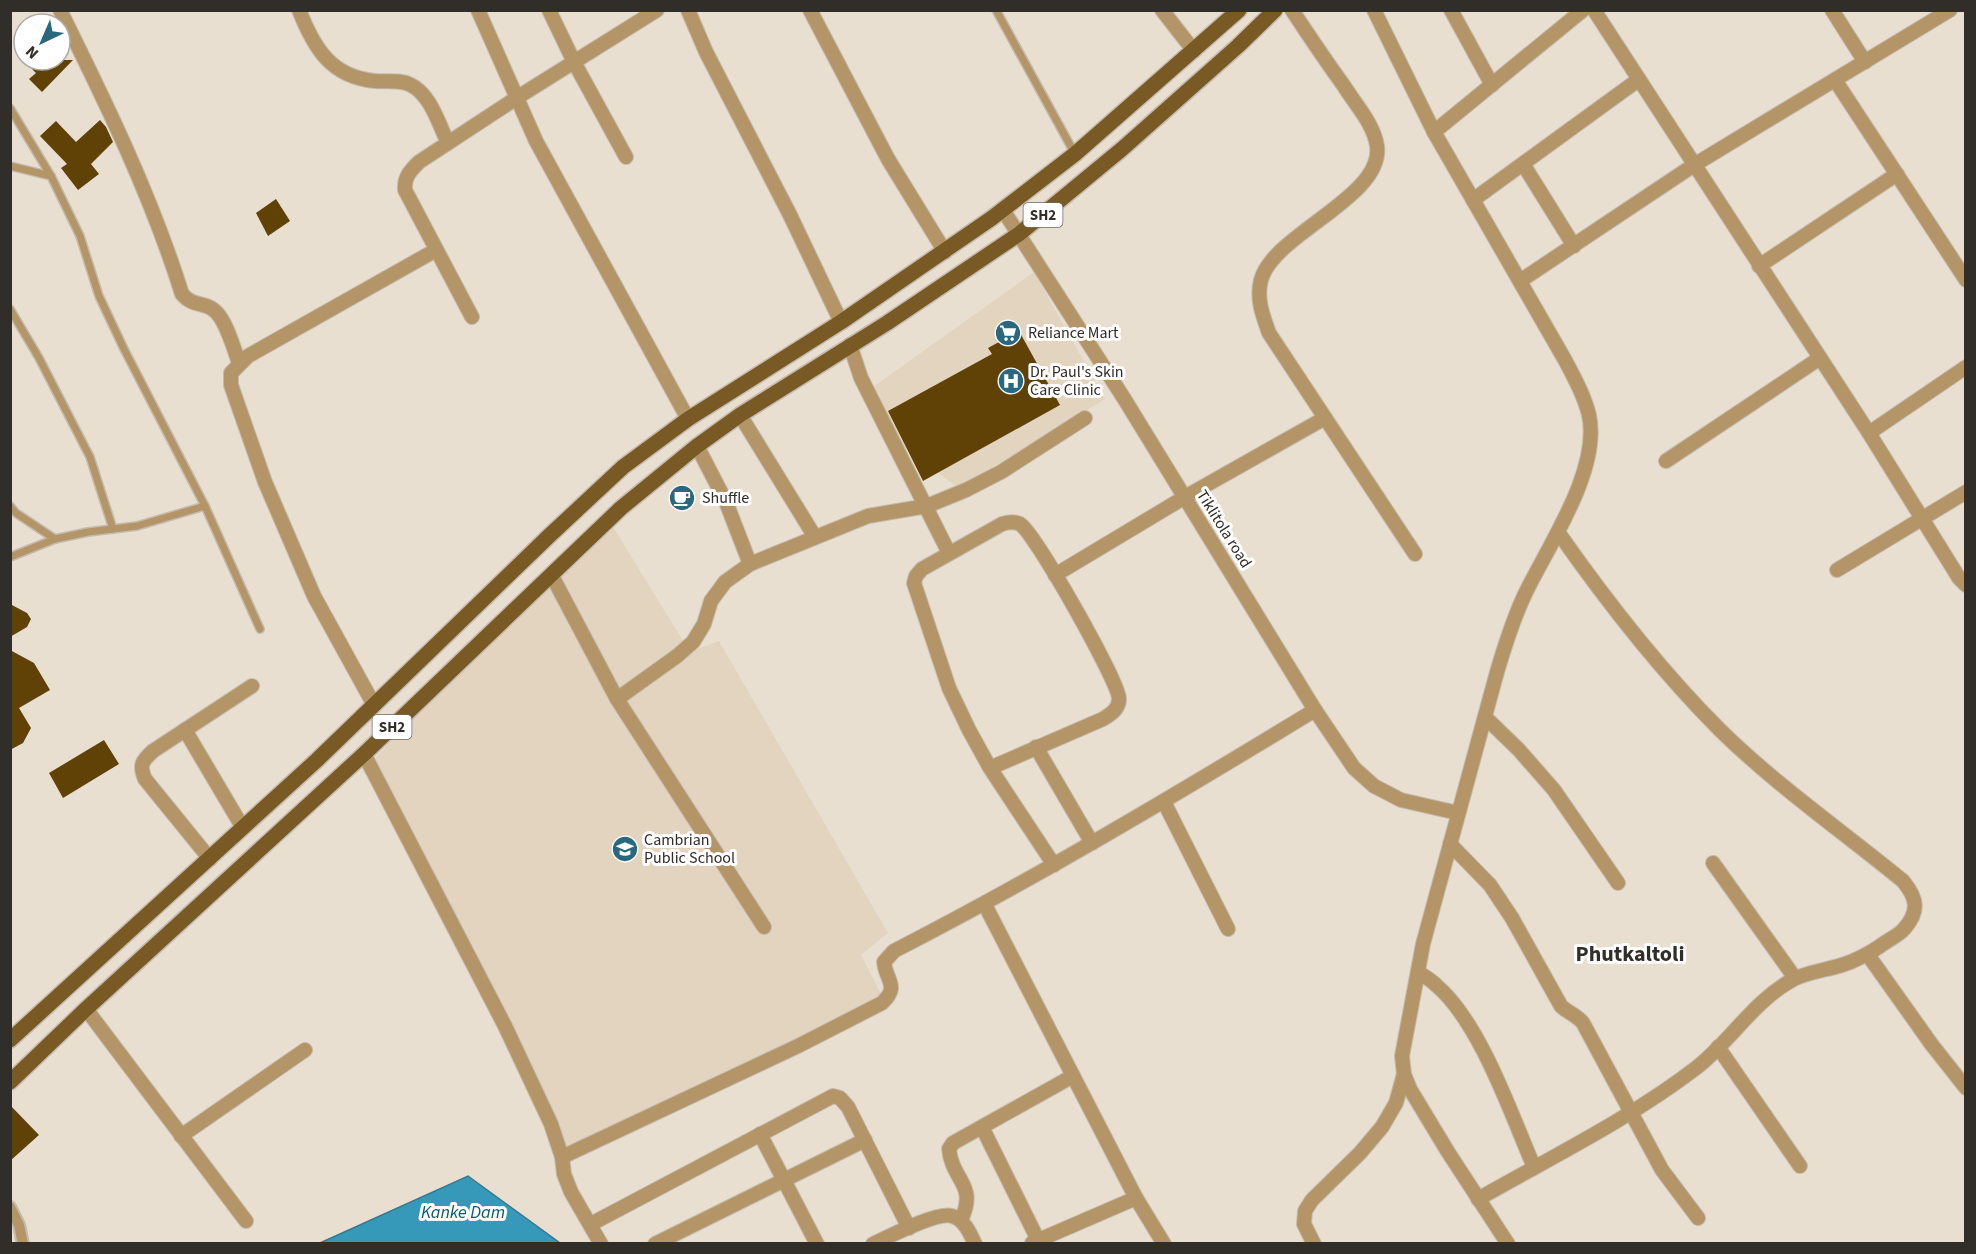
<svg xmlns="http://www.w3.org/2000/svg" width="1976" height="1254" viewBox="0 0 1976 1254" font-family="'Source Sans 3',sans-serif">
<style>
.built{fill:#e3d4bf}
.water{fill:#3799b9;stroke:#35798e;stroke-width:1.5}
.building{fill:#604207}
.lines{fill:none;stroke-linecap:round;stroke-linejoin:round}
.service-casing{stroke:#c4bbae;stroke-width:10}
.pedestrian-casing{stroke:#c4bbae;stroke-width:14}
.minor-casing{stroke:#c4bbae;stroke-width:16}
.primary-casing{stroke:#c4bbae;stroke-width:18}
.service{stroke:#b49567;stroke-width:7}
.pedestrian{stroke:#b49567;stroke-width:10}
.minor{stroke:#b49567;stroke-width:14}
.primary{stroke:#7a5a24;stroke-width:15}
.labels{text-anchor:middle;dominant-baseline:central;stroke-width:6;stroke-linejoin:round;paint-order:stroke}
.shield{fill:#fff;stroke:#6f6c68;stroke-width:1.5}
.shield-label{font-size:15px;font-weight:bold;fill:#312d28}
.poi-label{font-size:16px;fill:#312d28;stroke:#fff;text-anchor:start}
.street-label{font-size:16px;fill:#312d28;stroke:#fff}
.water-label{font-size:18px;font-style:italic;fill:#085a70;stroke:#fff}
.district-label{font-size:22px;font-weight:bold;fill:#312d28;stroke:#fff}
</style>
<rect width="100%" height="100%" fill="#e9dfd0"/>
<g class="built">
<path d="M1034 272 1105 399 958 488 880 428 863 394Z"/>
<path d="M610 522 690 652 719 641 888 933 861 955 884 1000 562 1150 369 765 465 661Z"/>
</g>
<path class="water" d="M468 1176 560 1243H320Z"/>
<g class="building">
<path d="M23 60H73L42 92 29 79 36 73Z"/>
<path d="M100 120 106 127 113 142 91 164 99 174 78 190 61 168 67 164 40 136 56 121 76 142Z"/>
<path d="M276 199 290 221 268 236 256 213Z"/>
<path d="M1019 331 1060 405 923 481 888 411 992 354 988 348Z"/>
<path d="M10 604 27 613 31 619 27 627 10 637Z"/>
<path d="M10 650 34 663 50 690 19 708 31 728 23 743 10 750Z"/>
<path d="M104 740 119 764 63 798 49 773Z"/>
<path d="M10 1105 39 1135 10 1161Z"/>
</g>
<g class="lines">
<g class="service-casing">
<g id="service">
<path d="M996 10 1075 154"/>
<path d="M10 108 51 176 80 236 99 296 124 349 205 506 260 629"/>
<path d="M10 166 51 176"/>
<path d="M10 309 39 358 90 457 113 529"/>
<path d="M10 506 16 513 55 539"/>
<path d="M10 557 55 539 88 532 137 526 205 506"/>
</g>
</g>
<g class="pedestrian-casing">
<path id="pedestrian" d="M10 1207 19 1225 23 1244"/>
</g>
<g class="minor-casing">
<g id="minor">
<path d="M60 10C106 103 151 195 182 294 194 308 205 301 215 311 226 320 234 349 239 363"/>
<path d="M299 10C314 48 331 77 375 81 387 82 400 79 411 85 431 95 439 125 448 143"/>
<path d="M478 10 536 141 688 419"/>
<path d="M549 10 574 62 626 157"/>
<path d="M688 10 706 52 790 215 841 322"/>
<path d="M810 10 888 159 945 252"/>
<path d="M1162 10 1194 51"/>
<path d="M1292 10C1309 36 1326 61 1344 86 1355 104 1374 124 1377 146 1384 197 1273 234 1261 280 1256 299 1263 316 1269 333L1415 554"/>
<path d="M1374 10 1434 132 1565 360C1574 377 1584 395 1589 415 1601 470 1548 546 1525 594 1513 619 1505 645 1497 672L1423 944 1402 1056 1404 1074 1410 1089 1448 1152 1508 1244"/>
<path d="M1451 10 1492 85"/>
<path d="M1594 10 1869 433 1959 578 1966 585"/>
<path d="M1832 10 1865 62"/>
<path d="M1835 80 1966 280"/>
<path d="M1434 132 1583 10"/>
<path d="M1523 164 1574 246"/>
<path d="M1473 200 1638 80"/>
<path d="M1003 210 1125 400 1315 710 1354 768 1374 786 1401 800 1458 813"/>
<path d="M1759 266 1897 174"/>
<path d="M1520 281 1694 165 1950 10"/>
<path d="M472 317 405 190C404 177 410 171 419 162L518 97 657 10"/>
<path d="M850 345 861 378 949 553"/>
<path d="M740 415 815 537"/>
<path d="M1869 433 1966 367"/>
<path d="M697 446 726 502 750 564"/>
<path d="M1666 461 1820 358"/>
<path d="M1837 570 1966 492"/>
<path d="M1055 575 1185 497 1325 418"/>
<path d="M552 576 617 699 764 927"/>
<path d="M617 699 677 656 693 642 704 624 711 601 725 582 750 564 868 516 927 506 966 490 1001 472 1085 418"/>
<path d="M374 705 314 596 265 482 231 385V373L248 356 436 250"/>
<path d="M1485 717 1519 750 1554 790 1618 883"/>
<path d="M185 730 243 828"/>
<path d="M1036 747 1092 843"/>
<path d="M364 754 505 1026 551 1124 562 1157 564 1174 571 1192 601 1244"/>
<path d="M990 768 1103 719C1111 714 1119 709 1119 699 1119 682 1035 533 1020 524 1014 521 1008 522 1002 524L922 569 916 576 914 583 949 688 969 730 990 768 1054 865"/>
<path d="M1164 802 1228 929"/>
<path d="M1450 844 1490 885 1512 918 1561 1006C1568 1013 1577 1015 1583 1023L1662 1170 1698 1218"/>
<path d="M210 859 145 779C139 765 142 761 153 751L252 686"/>
<path d="M1713 863 1795 978"/>
<path d="M985 905 1136 1198 1164 1244"/>
<path d="M1868 955 1932 1045 1966 1088"/>
<path d="M1418 972C1424 976 1431 980 1436 985 1480 1022 1511 1114 1534 1167"/>
<path d="M86 1009 246 1221"/>
<path d="M1718 1047 1800 1166"/>
<path d="M982 1127 1038 1240"/>
<path d="M760 1134 817 1244"/>
<path d="M181 1136 305 1050"/>
<path d="M562 1157 798 1046 882 1003C900 986 886 981 884 962L894 951C1038 877 1177 794 1315 710"/>
<path d="M1478 1199C1550 1158 1631 1118 1696 1068 1731 1041 1754 1000 1794 979 1808 972 1826 970 1842 965 1858 960 1872 952 1886 942 1892 938 1900 934 1904 929 1920 911 1917 898 1903 881 1842 831 1776 785 1720 730 1659 669 1607 602 1558 532"/>
<path d="M961 1220C978 1184 952 1181 949 1149L953 1143 1073 1076"/>
<path d="M591 1224 833 1096 840 1098 848 1107 909 1228"/>
<path d="M1032 1243 1136 1198"/>
<path d="M655 1244 865 1140"/>
<path d="M873 1244C888 1237 938 1211 952 1216 964 1219 970 1233 975 1244"/>
<path d="M1314 1244 1304 1224 1305 1211 1312 1200 1360 1153 1382 1127 1396 1103 1404 1074"/>
</g>
</g>
<g class="primary-casing">
<g id="primary">
<path d="M10 1040 317 760 549 536 623 467 688 419 841 322 992 218 1075 154 1239 10"/>
<path d="M10 1082 86 1009 364 754 621 508 697 446 740 415 887 323 1019 234 1122 149 1238 46 1275 10"/>
</g>
</g>
<use href="#service" class="service"/>
<use href="#pedestrian" class="pedestrian"/>
<use href="#minor" class="minor"/>
<use href="#primary" class="primary"/>
</g>
<defs>
<g id="supermarket-disc" transform="scale(1.35)"><circle r="9.5" fill="#29687d" stroke="#fff"/><path d="M-6-5.5h2.5l.6 2H6L4.5 2H-2.5L-4.4-4H-6ZM-1.5 3.2a1.3 1.3 0 1 0 .1 0ZM3 3.2a1.3 1.3 0 1 0 .1 0Z" fill="#fff"/></g>
<g id="hospital-disc" transform="scale(1.35)"><circle r="9.5" fill="#29687d" stroke="#fff"/><path d="M-5-5h3v3.5h4V-5h3V5h-3V1.5h-4V5h-3Z" fill="#fff"/></g>
<g id="cafe-disc" transform="scale(1.35)"><circle r="9.5" fill="#29687d" stroke="#fff"/><path d="M-5.5-4.5H6V0H3Q3 3.5 0 3.5H-2.5Q-5.5 3.5-5.5 0ZM3-3.2v2h1.7v-2ZM-6 4.5H4V6H-6Z" fill="#fff"/></g>
<g id="school-disc" transform="scale(1.35)"><circle r="9.5" fill="#29687d" stroke="#fff"/><path d="M0-5L7-2L0 1L-7-2ZM-4 1L0 2.5L4 1V4Q0 6-4 4Z" fill="#fff"/></g>
</defs>
<g fill-rule="evenodd">
<use href="#supermarket-disc" x="1008" y="333"/>
<use href="#hospital-disc" x="1011" y="381"/>
<use href="#cafe-disc" x="682" y="498"/>
<use href="#school-disc" x="625" y="849"/>
</g>
<g class="labels">
<g class="shield">
<rect x="1023.5" y="203" width="39" height="24" rx="4.5"/>
<rect x="372.5" y="715" width="39" height="24" rx="4.5"/>
</g>
<g class="shield-label">
<text x="1043" y="215">SH2</text>
<text x="392" y="727">SH2</text>
</g>
<g class="poi-label">
<text x="1028" y="333">Reliance Mart</text>
<text x="1030" y="372">Dr. Paul's Skin<tspan x="1030" dy="18">Care Clinic</tspan></text>
<text x="702" y="498">Shuffle</text>
<text x="644" y="840">Cambrian<tspan x="644" dy="18">Public School</tspan></text>
</g>
<g class="street-label">
<text transform="translate(1224 529) rotate(58)">Tiklitola road</text>
</g>
<g class="water-label">
<text x="463" y="1212">Kanke Dam</text>
</g>
<g class="district-label">
<text x="1630" y="954">Phutkaltoli</text>
</g>
</g>
<rect width="1976" height="1254" fill="none" stroke="#312d28" stroke-width="24"/>
<g transform="translate(42 42) rotate(224)"><circle r="28" fill="#ffffff" stroke="#adaba9" stroke-width="1.5"/>
<path d="M0-4.5L10 22L0 15L-10 22Z" fill="#29687d"/>
<text y="-9" font-size="16" font-weight="bold" text-anchor="middle" fill="#312d28">N</text>
</g>
</svg>
